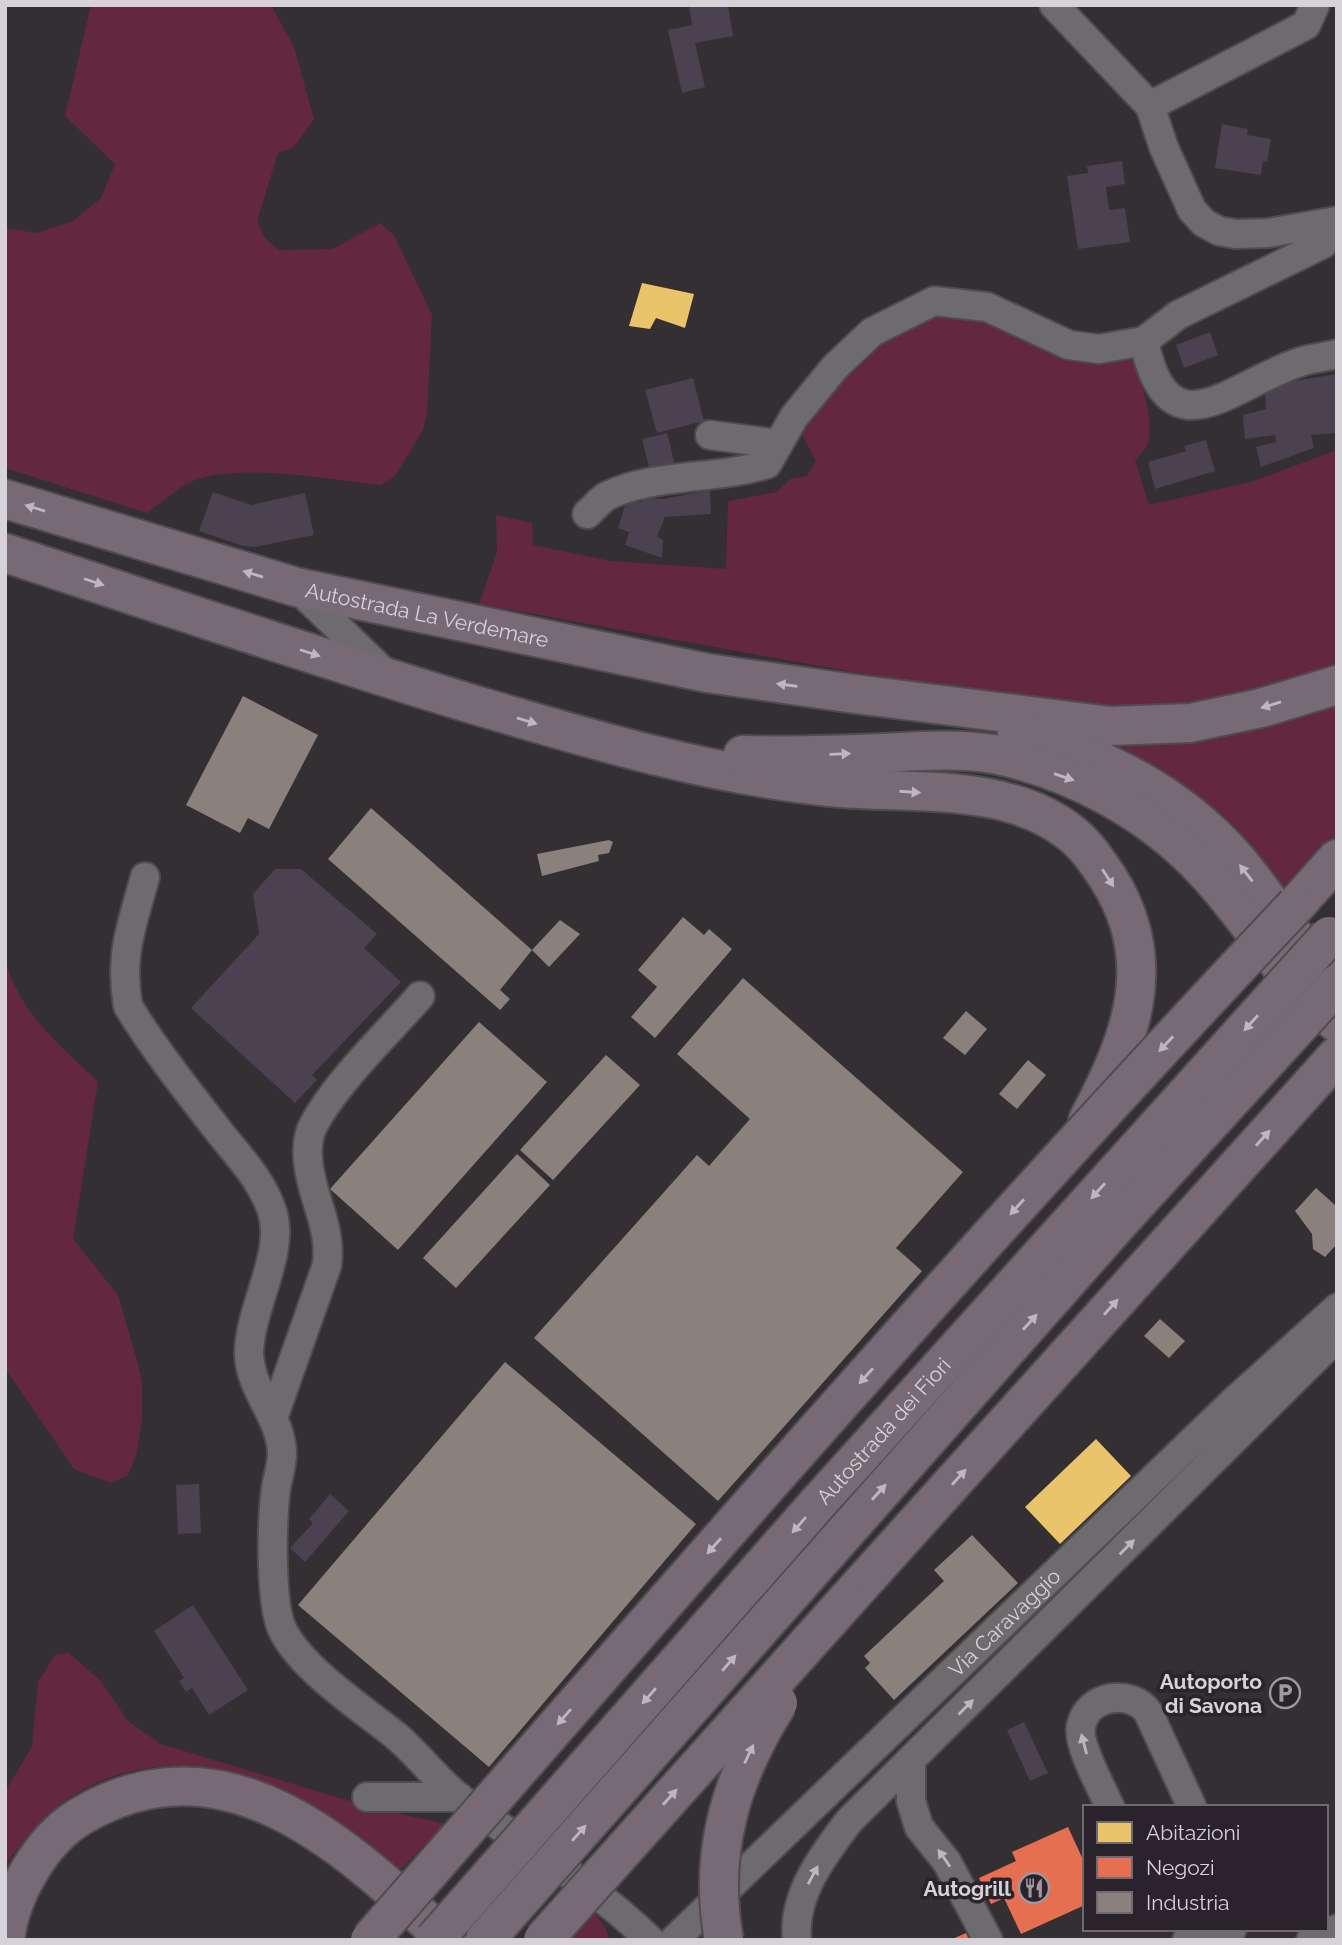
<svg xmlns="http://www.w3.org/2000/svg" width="1342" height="1945" viewBox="0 0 1342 1945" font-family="Raleway,sans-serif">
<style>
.green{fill:#63283d}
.homes{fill:#e9c46a}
.shops{fill:#e76f51}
.industry{fill:#8a817c}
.building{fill:#4a4151}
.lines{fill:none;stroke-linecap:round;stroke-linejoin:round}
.minor-casing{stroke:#4f4c50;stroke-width:32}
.highway-casing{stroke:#4f4c50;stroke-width:42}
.minor{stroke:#6e6b6e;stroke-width:28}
.highway{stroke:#786a74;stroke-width:38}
.highway-bridge-casing{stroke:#4f4c50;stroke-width:42;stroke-linecap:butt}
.highway-bridge{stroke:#786a74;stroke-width:38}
.oneway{fill:#beb8be}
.oneway2{fill:#bcb8bd}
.labels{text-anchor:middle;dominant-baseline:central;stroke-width:7;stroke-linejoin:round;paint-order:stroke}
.street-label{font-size:21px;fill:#d6d2d7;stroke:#2a232b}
.poi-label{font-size:21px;font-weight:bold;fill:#d6d2d7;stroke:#2a232b;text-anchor:end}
</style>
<rect width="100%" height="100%" fill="#332f33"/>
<g class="green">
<path d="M91 5H271L294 47 314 119 294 147 278 153 257 221 264 237 279 250 332 249 380 223 394 235 432 315 427 413 423 430 395 476 381 485C331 480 230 460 187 484 173 492 160 504 147 513L5 468V228L37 233 73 221 101 198 115 164 65 116Z"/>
<path d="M941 312 1132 351C1138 372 1158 428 1146 448 1143 452 1138 456 1135 460L1149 505 1254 481 1337 450V664L1273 686 1168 709 1070 707 924 685 479 604 497 552 496 515 532 523 533 545 611 561 726 569 728 501 777 492 790 479 807 476 816 461 800 431C842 374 876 341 941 312Z"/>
<path d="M1337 701V837L1285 894 1100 740Z"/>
<path d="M5 958C19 1013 58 1043 98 1082L73 1239 118 1295 138 1364 142 1382V1420L136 1456 128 1475 111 1483 74 1469 5 1368Z"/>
<path d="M69 1653 101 1681 128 1721 161 1744 366 1806 446 1824 397 1873C364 1849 333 1821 298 1800 231 1758 139 1753 72 1796 44 1814 25 1840 5 1865V1792L32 1746 38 1682 55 1655Z"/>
<path d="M592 1909 605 1927 610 1940H565Z"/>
</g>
<g class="homes">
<path d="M642 283 694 294 685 328 656 318 650 329 629 326Z"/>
<path d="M1096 1439 1131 1476 1060 1544 1025 1507Z"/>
</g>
<g class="shops">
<path d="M1068 1827 1085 1864V1905L1021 1934 1004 1898 991 1904 979 1878 1016 1861 1012 1852Z"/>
<path d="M966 1933 969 1940H950Z"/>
</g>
<g class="industry">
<path d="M243 696 318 735 269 829 248 818 240 833 186 805Z"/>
<path d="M371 808 532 950 500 990 510 999 500 1010 328 859Z"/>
<path d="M609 840 613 842 609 853 598 855 599 861 542 876 537 854Z"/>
<path d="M683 917 704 935 709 929 732 949 655 1038 631 1017 657 987 638 970Z"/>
<path d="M560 920 580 934 549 967 532 950Z"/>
<path d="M743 978 963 1172 896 1248 922 1271 718 1501 534 1338 697 1155 709 1166 750 1119 677 1054Z"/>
<path d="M966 1011 987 1029 965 1055 943 1038Z"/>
<path d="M479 1022 547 1082 398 1250 330 1189Z"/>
<path d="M606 1055 640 1085 553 1180 520 1150Z"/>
<path d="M1028 1060 1046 1075 1017 1109 999 1094Z"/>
<path d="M517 1154 550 1185 456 1288 423 1258Z"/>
<path d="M1316 1188 1335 1205 1337 1203V1244L1325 1257 1313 1249 1312 1234 1295 1211Z"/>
<path d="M1160 1319 1185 1341 1169 1358 1144 1336Z"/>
<path d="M505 1362 696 1524 489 1767 298 1605Z"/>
<path d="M972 1535 1018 1583 894 1700 865 1668 870 1663 864 1656 944 1581 934 1570Z"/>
</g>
<g class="building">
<path d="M689 5H728L733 36 695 43 705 87 682 93 668 30 692 25Z"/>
<path d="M1222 124 1248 129 1247 135 1271 139 1267 162 1263 161 1261 175 1215 168Z"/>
<path d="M1122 161 1125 184 1106 187 1109 210 1125 208 1130 242 1078 249 1067 176 1088 173 1087 166Z"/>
<path d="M1210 332 1218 355 1184 368 1176 345Z"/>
<path d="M1337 374V433L1311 435 1314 448 1261 467 1256 447 1276 442 1275 435 1245 439 1243 415 1266 409 1264 386Z"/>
<path d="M693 378 704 421 657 433 645 390Z"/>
<path d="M667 433 676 469 651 475 642 439Z"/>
<path d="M1206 440 1215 471 1155 489 1148 462 1186 451 1184 446Z"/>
<path d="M710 490 711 514 665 517 657 536 663 540 662 558 625 545 629 532 618 528 627 499 642 502 644 498 664 499Z"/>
<path d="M213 492 251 505 305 493 314 535 255 547 243 546 199 531Z"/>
<path d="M275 869H301L377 934 364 948 401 982 312 1075 317 1080 295 1103 191 1008 259 934 253 894Z"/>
<path d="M199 1484 201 1533 178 1534 176 1485Z"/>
<path d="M330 1494 349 1511 305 1562 290 1548 313 1523 309 1519Z"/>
<path d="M193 1605 248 1690 209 1715 192 1688 186 1692 179 1681 184 1678 154 1631Z"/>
<path d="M1024 1722 1048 1773 1030 1781 1007 1730Z"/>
</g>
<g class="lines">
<g class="minor-casing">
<g id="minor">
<path d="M1054 5 1150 106 1164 148 1192 210 1204 223 1219 231 1236 234 1268 233 1337 221"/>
<path d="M1150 106 1306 25 1315 5"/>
<path d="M1144 341C1168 457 1232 384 1300 362 1311 358 1325 357 1337 354"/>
<path d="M710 435 778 444"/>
<path d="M587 514C594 508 600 500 607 496 653 473 717 480 767 464L794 417 835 367 872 332 934 301 987 307 1069 345 1099 349 1144 341 1178 315 1323 244 1337 223"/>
<path d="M296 587 388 676"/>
<path d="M145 877C132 925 119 955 128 1006 154 1049 186 1089 217 1129 238 1156 261 1178 272 1211 286 1253 249 1308 249 1354 250 1390 281 1417 282 1453 282 1465 278 1477 276 1488 272 1519 269 1607 284 1633 305 1671 360 1707 395 1735 419 1755 438 1782 462 1800 526 1846 594 1885 650 1940"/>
<path d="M273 1418 327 1265C332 1225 311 1198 308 1160 307 1148 308 1134 314 1124 337 1081 388 1033 420 996"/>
<path d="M911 1762V1801L919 1827 947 1862 988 1940"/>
<path d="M367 1797H459"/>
<path d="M1110 1807C1102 1788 1077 1745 1081 1726 1088 1694 1131 1689 1148 1712L1192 1807"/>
<path id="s1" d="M674 1940 1232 1403 1337 1308"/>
<path d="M797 1940C792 1895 824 1854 849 1821L1325 1349 1337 1343"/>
<path d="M1187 1940 1232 1929"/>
<path d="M1311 1940 1337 1929"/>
</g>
</g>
<g class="highway-casing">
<g id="highway">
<path id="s2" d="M5 499 296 587 707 673 855 694 1110 726 1190 723 1261 708 1337 685"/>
<path d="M5 553C164 605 322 659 482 707 596 741 712 775 830 787 909 795 1007 781 1072 834 1087 846 1098 863 1108 878 1162 963 1130 1040 1088 1120"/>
<path d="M1017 733C1102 755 1177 792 1236 859 1270 898 1294 945 1334 979"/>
<path d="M743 755C789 756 835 755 881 753 918 751 956 748 993 754 1072 770 1149 811 1204 870 1251 919 1283 981 1337 1023"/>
<path d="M1296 905 1337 859"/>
<path d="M847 1600 1337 1056"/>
<path d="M5 1940C10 1894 42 1839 81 1816 225 1731 346 1846 447 1940"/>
</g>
</g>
<use href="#minor" class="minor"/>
<use href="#highway" class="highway"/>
<g class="highway-bridge-casing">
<g id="highway-bridge">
<path d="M370 1940C674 1591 978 1241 1296 905"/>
<path id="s3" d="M434 1940 817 1504 1329 936"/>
<path d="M485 1940 1123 1218 1337 984"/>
<path d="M543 1940 847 1600"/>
<path d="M724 1940C708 1853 731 1777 778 1703"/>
</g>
</g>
<use href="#highway-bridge" class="highway-bridge"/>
</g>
<defs><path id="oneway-solid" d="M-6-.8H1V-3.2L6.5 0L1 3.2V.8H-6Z" transform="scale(1.75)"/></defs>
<g class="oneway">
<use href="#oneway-solid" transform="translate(35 508) rotate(-163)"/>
<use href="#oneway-solid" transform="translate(253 574) rotate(-163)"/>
<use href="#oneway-solid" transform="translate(94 582) rotate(18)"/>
<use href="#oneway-solid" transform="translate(310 653) rotate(18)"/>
<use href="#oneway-solid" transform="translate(787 685) rotate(-172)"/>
<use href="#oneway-solid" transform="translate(1271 705) rotate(163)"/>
<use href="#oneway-solid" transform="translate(527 721) rotate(17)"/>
<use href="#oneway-solid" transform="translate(840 754) rotate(-2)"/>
<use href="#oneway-solid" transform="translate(1064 777) rotate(19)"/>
<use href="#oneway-solid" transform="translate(910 792) rotate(4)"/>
<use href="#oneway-solid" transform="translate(1246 873) rotate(-128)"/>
<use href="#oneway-solid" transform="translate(1108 878) rotate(57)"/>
<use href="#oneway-solid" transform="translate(1251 1023) rotate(132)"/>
<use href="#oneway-solid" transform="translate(1166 1044) rotate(133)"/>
<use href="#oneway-solid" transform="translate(1263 1138) rotate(-48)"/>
<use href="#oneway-solid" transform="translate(1098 1191) rotate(132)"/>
<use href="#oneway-solid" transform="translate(1017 1207) rotate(132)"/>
<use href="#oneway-solid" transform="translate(1111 1307) rotate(-48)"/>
<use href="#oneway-solid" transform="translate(1030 1322) rotate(-48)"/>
<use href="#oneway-solid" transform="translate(866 1376) rotate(132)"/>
<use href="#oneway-solid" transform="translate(959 1477) rotate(-48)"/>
<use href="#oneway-solid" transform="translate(879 1492) rotate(-48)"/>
<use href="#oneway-solid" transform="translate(799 1525) rotate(131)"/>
<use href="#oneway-solid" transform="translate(714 1546) rotate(132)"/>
<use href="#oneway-solid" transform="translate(729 1663) rotate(-49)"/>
<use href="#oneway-solid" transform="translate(649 1696) rotate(131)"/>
<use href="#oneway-solid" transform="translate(564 1717) rotate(131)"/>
<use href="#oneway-solid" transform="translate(749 1754) rotate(-65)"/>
<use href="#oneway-solid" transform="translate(670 1797) rotate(-48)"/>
<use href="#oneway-solid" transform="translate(579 1833) rotate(-49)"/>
</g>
<g class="oneway2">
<use href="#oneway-solid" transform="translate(1127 1547) rotate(-45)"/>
<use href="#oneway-solid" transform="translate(966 1707) rotate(-45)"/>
<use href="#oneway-solid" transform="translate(1084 1744) rotate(-105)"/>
<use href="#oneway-solid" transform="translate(944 1858) rotate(-125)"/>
<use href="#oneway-solid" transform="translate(813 1875) rotate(-62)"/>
</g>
<defs>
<g id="parking-ring" transform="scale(1.575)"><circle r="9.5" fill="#2a232b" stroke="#9d999e" stroke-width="1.5"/><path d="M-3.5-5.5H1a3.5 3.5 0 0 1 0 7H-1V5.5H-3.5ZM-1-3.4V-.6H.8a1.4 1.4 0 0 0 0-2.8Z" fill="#9d999e"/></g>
<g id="restaurant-ring" transform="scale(1.575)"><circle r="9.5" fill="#2a232b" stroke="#9d999e" stroke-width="1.5"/><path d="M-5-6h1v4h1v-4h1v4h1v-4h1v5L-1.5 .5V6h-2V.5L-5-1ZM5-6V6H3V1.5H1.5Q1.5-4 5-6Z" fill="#9d999e"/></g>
</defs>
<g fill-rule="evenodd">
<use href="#parking-ring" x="1285" y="1693"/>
<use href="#restaurant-ring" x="1034" y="1888"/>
</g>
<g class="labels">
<g class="street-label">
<text stroke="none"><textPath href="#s2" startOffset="438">Autostrada La Verdemare</textPath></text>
<text stroke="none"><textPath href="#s3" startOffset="679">Autostrada dei Fiori</textPath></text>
<text stroke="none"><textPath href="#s1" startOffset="458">Via Caravaggio</textPath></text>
</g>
<g class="poi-label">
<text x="1262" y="1681">Autoporto<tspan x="1262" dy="24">di Savona</tspan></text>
<text x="1011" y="1888">Autogrill</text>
</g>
</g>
<rect width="1342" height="1945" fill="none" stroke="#d6d2d7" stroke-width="14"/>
<rect x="1083" y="1805" width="245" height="126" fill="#2a232b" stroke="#6f6970" stroke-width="2"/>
<rect x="1097" y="1822" width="35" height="21" fill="#e9c46a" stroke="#6f6970" stroke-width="2"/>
<text x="1146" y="1840" font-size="21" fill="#d6d2d7">Abitazioni</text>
<rect x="1097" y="1857" width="35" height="21" fill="#e76f51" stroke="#6f6970" stroke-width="2"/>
<text x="1146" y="1875" font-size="21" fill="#d6d2d7">Negozi</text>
<rect x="1097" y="1892" width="35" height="21" fill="#8a817c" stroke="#6f6970" stroke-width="2"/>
<text x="1146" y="1910" font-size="21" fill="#d6d2d7">Industria</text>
</svg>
